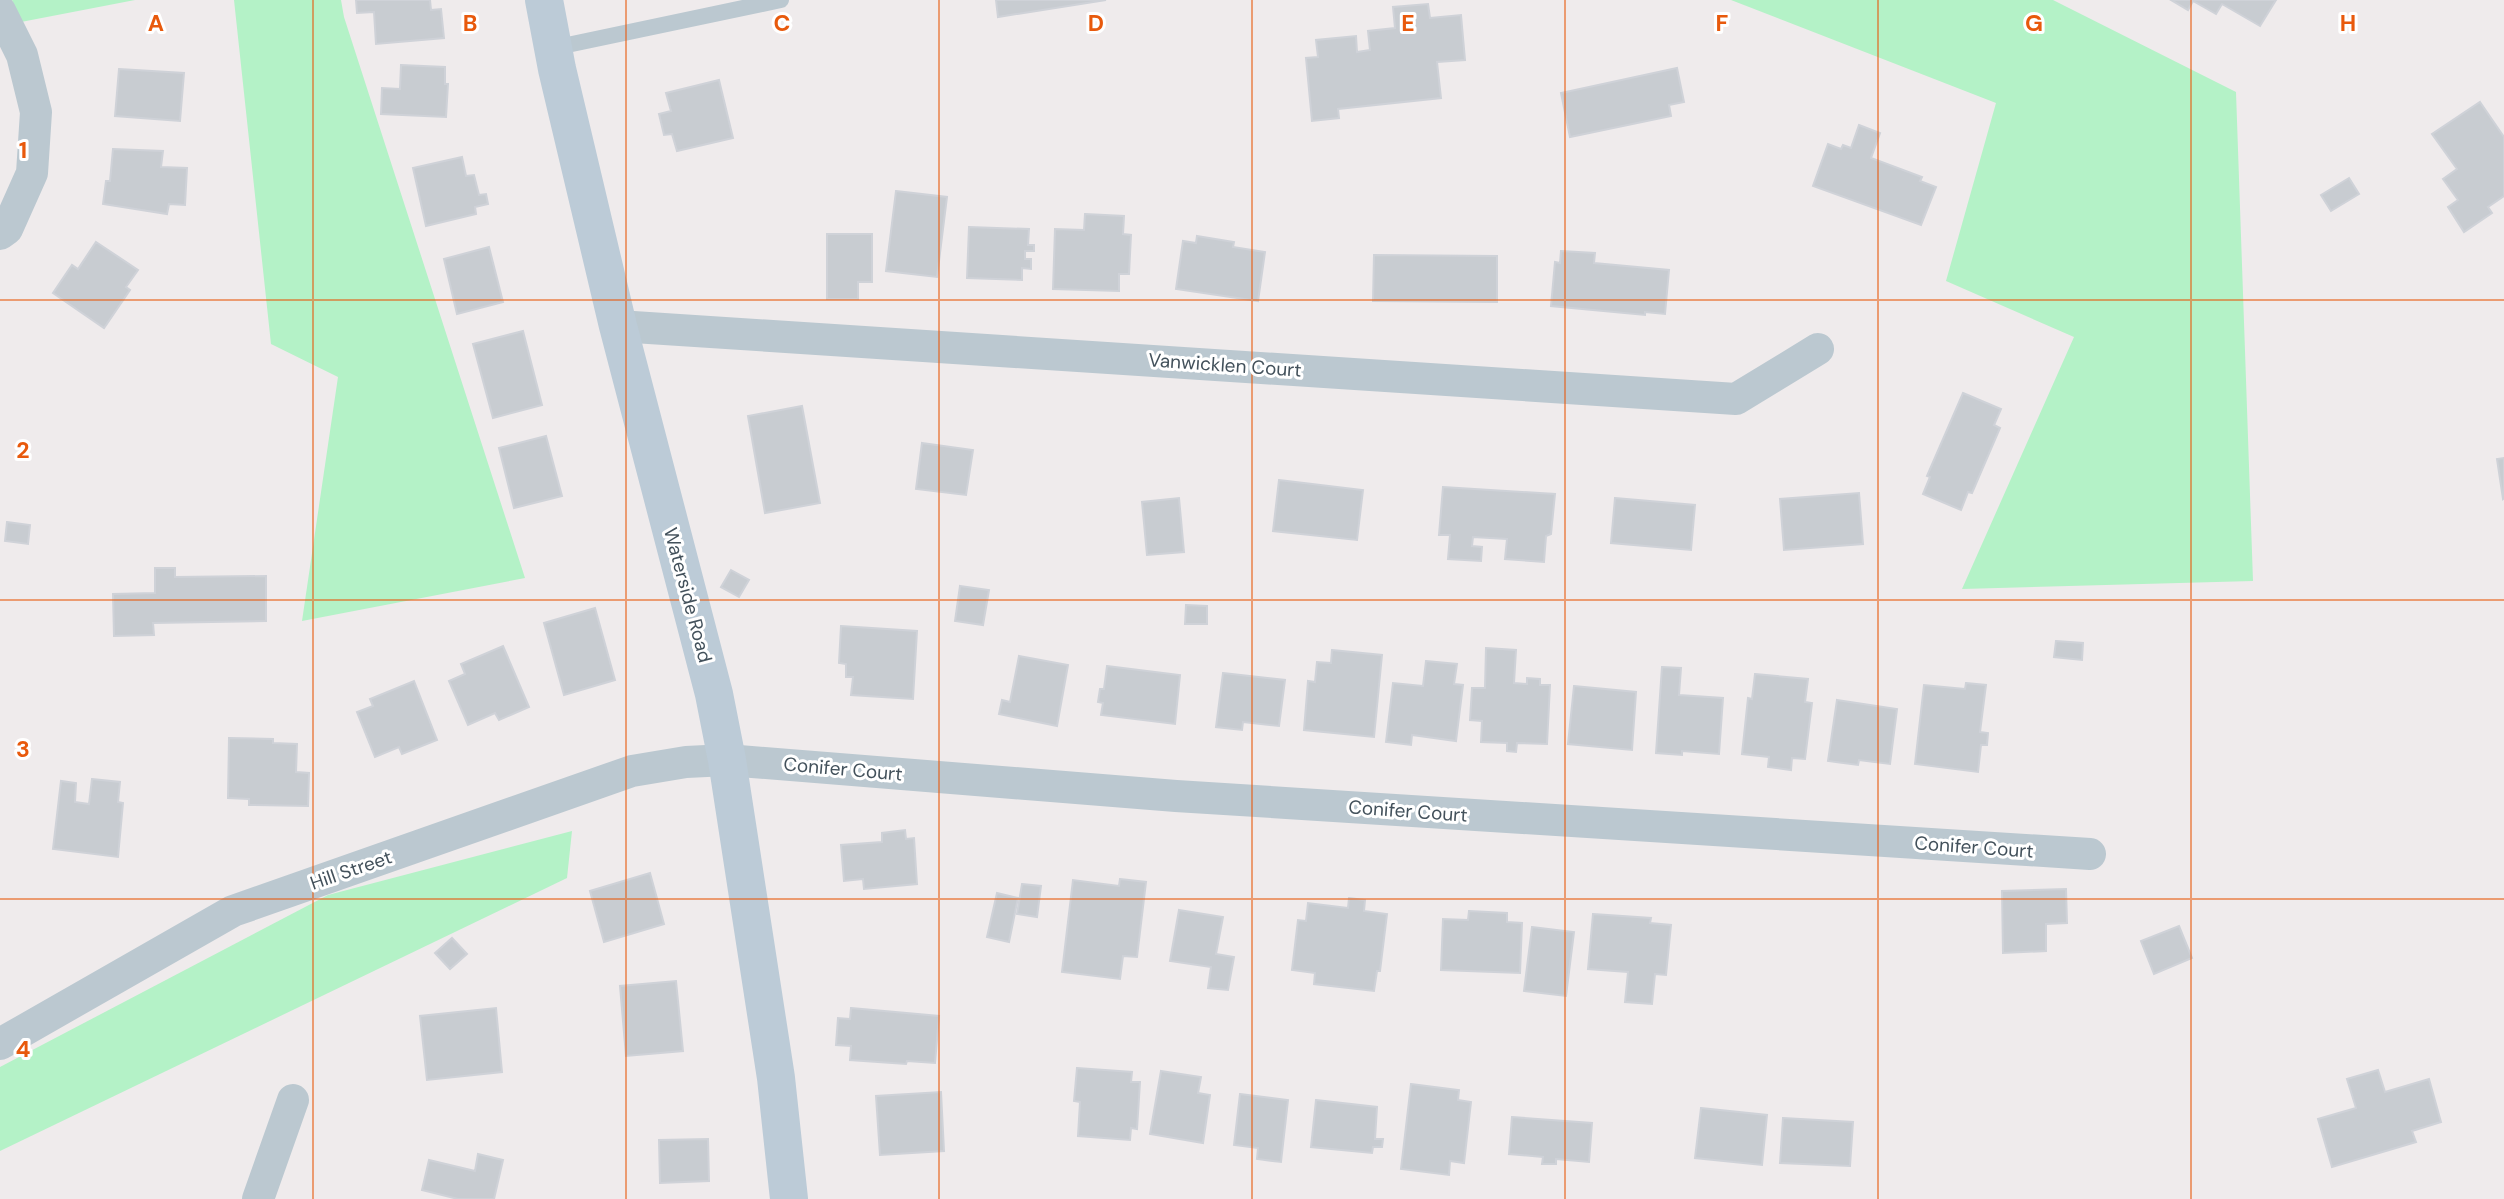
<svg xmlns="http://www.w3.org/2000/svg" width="2504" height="1199" viewBox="0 0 2504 1199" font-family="'DM Sans',sans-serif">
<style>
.green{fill:#b4f2c7}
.building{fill:#c8ccd1;stroke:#cfd2d8;stroke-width:2}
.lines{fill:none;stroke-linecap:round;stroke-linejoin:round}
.lane{stroke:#bbc8d0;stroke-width:16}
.street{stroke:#bbc8d0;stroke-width:32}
.secondary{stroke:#bccbd7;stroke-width:38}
.grid{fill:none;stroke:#e8590c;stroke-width:2;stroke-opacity:0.55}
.labels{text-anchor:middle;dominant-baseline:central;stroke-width:6;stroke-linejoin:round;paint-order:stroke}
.street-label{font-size:19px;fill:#43515b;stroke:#fff}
.grid-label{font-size:23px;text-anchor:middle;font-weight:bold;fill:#e8590c;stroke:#fff;stroke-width:6;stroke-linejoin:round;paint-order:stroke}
</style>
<rect width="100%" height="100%" fill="#efebec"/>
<g class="green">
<path d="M12 0H135L21 22Z"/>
<path d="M234 0H341L344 17 525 578 302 621 338 377 271 344Z"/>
<path d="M1731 0H2053L2236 92 2253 581 1962 589 2074 337 1946 281 1996 103Z"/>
<path d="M572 831 567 878 0 1151V1067L328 895Z"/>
</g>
<g class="building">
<path d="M356 0H430L431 10 441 9 444 38 376 44 374 12 357 13Z"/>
<path d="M996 0H1106L998 17Z"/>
<path d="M2171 0H2276L2260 26 2222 4 2216 14 2193 1 2188 10Z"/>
<path d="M1428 4 1430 18 1461 15 1465 60 1437 62 1441 98 1338 109 1339 118 1312 121 1306 58 1318 57 1316 40 1356 36 1357 52 1370 50 1368 31 1395 28 1393 7Z"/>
<path d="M401 65 445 67V84H448L446 117 381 114 382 88 400 89Z"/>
<path d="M1677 68 1684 102 1669 105 1671 116 1570 137 1561 93Z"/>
<path d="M119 69 184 73 180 121 115 116Z"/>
<path d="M719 80 733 138 677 151 672 134 664 135 659 114 671 111 666 93Z"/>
<path d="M2480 102 2504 137V196L2488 207 2492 213 2464 232 2448 207 2458 200 2443 179 2457 169 2432 134Z"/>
<path d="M1859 125 1880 133 1871 158 1922 177 1920 181 1936 187 1921 225 1813 186 1828 144 1841 149 1843 145 1851 148Z"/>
<path d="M113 149 163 151 161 167 187 168 185 205 169 204 167 214 103 204 106 181H110Z"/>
<path d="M462 157 466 176 474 175 479 195 486 194 488 204 475 207 476 214 426 226 413 168Z"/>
<path d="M2349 178 2359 194 2331 211 2321 195Z"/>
<path d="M896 191 947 197 937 277 886 271Z"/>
<path d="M1085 214 1124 216 1123 234 1131 235 1129 274H1119V291L1053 289 1055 229 1084 230Z"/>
<path d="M969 227 1029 229 1028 245H1034V251H1025V259H1031V269L1022 268V280L967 278Z"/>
<path d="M827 234H872V282H858V299H827Z"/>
<path d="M1197 236 1234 242 1233 247 1265 252 1258 301 1176 289 1183 241 1196 243Z"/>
<path d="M96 242 138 270 126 287 130 290 104 328 53 293 72 265 78 269Z"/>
<path d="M489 247 503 302 457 314 444 259Z"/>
<path d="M1561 251 1595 253 1594 263 1669 270 1665 314 1645 312V315L1551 306 1555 262 1560 263Z"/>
<path d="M1374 255 1497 256V302L1373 301Z"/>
<path d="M523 331 542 405 493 418 473 344Z"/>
<path d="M1963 393 2001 409 1994 425 2000 428 1972 493 1968 492 1961 510 1923 494 1930 477 1927 476Z"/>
<path d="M802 406 820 503 765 513 748 416Z"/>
<path d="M546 436 562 496 514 508 499 448Z"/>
<path d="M922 443 973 450 966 495 916 489Z"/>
<path d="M2504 458V498L2503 499 2497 459Z"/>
<path d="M1279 480 1363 490 1357 540 1273 531Z"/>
<path d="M1443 487 1555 494 1551 534 1546 536 1544 562 1505 559 1507 539 1473 537 1472 546 1482 547 1481 561 1448 559 1450 535H1439Z"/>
<path d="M1859 493 1863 544 1784 550 1780 499Z"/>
<path d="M1179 498 1184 552 1147 555 1142 502Z"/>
<path d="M1615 498 1695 505 1691 550 1611 543Z"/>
<path d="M7 522 30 525 28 544 5 541Z"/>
<path d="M155 568H175V577L266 576V621L153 623 154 635 114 636 113 594 155 593Z"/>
<path d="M731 570 749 580 739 597 721 587Z"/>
<path d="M960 586 989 590 983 625 955 621Z"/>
<path d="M1186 605 1207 606V624H1185Z"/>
<path d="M595 608 615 680 564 695 544 623Z"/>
<path d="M841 626 917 631 913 699 851 695 853 677H846V664L839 663Z"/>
<path d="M2056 641 2083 643 2082 660 2054 657Z"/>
<path d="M503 646 529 707 499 720 495 713 468 725 449 681 465 674 461 664Z"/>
<path d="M1486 648 1516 650 1514 683 1527 684V678L1540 679V685H1550L1547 744 1517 743 1516 752 1507 751V743L1481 742 1482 721 1470 720 1472 688H1485Z"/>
<path d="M1332 650 1382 655 1374 737 1304 730 1308 681 1315 682 1317 662 1331 663Z"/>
<path d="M1019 656 1068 665 1057 726 999 714 1002 700 1010 702Z"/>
<path d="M1426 661 1457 664 1454 684 1463 685 1456 741 1412 735 1411 745 1386 742 1393 683 1423 686Z"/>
<path d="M1107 666 1180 675 1175 724 1101 715 1103 703 1098 702 1100 689H1104Z"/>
<path d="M1662 667 1681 668 1679 695 1723 698 1719 754 1682 751V755L1656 753Z"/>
<path d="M1223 673 1285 680 1279 726 1243 722 1242 730 1216 727Z"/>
<path d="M1755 674 1808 679 1805 702 1812 703 1805 759 1792 758 1791 770 1768 767 1769 757 1742 754 1748 698 1752 699Z"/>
<path d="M414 681 437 740 402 754 399 747 375 757 357 712 373 706 370 699Z"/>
<path d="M1966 683 1986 685 1980 732 1988 733 1987 745H1981L1978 772 1915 764 1924 685 1965 689Z"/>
<path d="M1574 686 1636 692 1632 750 1568 744Z"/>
<path d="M1837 700 1897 709 1890 764 1859 760 1858 765 1828 761Z"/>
<path d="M229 738 273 739V743L297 744 296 772 309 773 308 806 249 805V799L228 798Z"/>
<path d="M92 779 120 782 118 802 123 803 118 857 53 849 61 781 76 783 75 802 89 804Z"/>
<path d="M905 830 906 839 914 838 917 884 864 889 863 879 844 881 841 845 882 842V833Z"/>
<path d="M650 873 664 924 604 942 590 891Z"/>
<path d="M1120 879 1146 882 1137 957 1123 956 1120 979 1062 972 1073 880 1119 886Z"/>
<path d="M1022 884 1041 886 1037 917 1017 914Z"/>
<path d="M2066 889 2067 923 2046 924V951L2003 953 2002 891Z"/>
<path d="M997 893 1018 898 1009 942 987 937Z"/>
<path d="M1349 898 1365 900 1364 911 1387 914 1380 971H1377L1374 991 1314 984 1315 973 1292 970 1298 920 1306 921 1308 903 1348 908Z"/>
<path d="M1179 910 1223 917 1216 954 1234 957 1228 990 1208 988 1211 967 1170 961Z"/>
<path d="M1469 911 1507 913V922L1522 923 1520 973 1441 970 1443 919 1468 920Z"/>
<path d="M1593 914 1651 918 1650 923 1671 925 1666 975 1655 974 1652 1004 1625 1002 1628 972 1588 969Z"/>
<path d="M2179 926 2192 958 2154 974 2141 941Z"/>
<path d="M1532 927 1574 932 1566 996 1524 991Z"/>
<path d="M452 938 467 954 450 969 435 953Z"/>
<path d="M676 981 683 1051 626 1056 620 986Z"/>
<path d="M496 1008 502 1072 427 1080 420 1016Z"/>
<path d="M851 1008 939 1016 935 1063 907 1061 906 1064 850 1060 851 1046 836 1045 838 1018 850 1019Z"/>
<path d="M1077 1068 1132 1072 1131 1082H1140L1137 1129 1131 1128 1130 1140 1078 1136 1080 1102 1074 1101Z"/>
<path d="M2378 1070 2385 1092 2429 1079 2441 1122 2412 1131 2416 1142 2332 1167 2318 1119 2356 1108 2347 1079Z"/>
<path d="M1161 1071 1201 1077 1198 1093 1210 1095 1203 1143 1150 1134Z"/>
<path d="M1411 1084 1459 1090 1458 1100 1471 1102 1464 1163 1450 1161 1449 1175 1401 1169Z"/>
<path d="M941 1092 944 1151 880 1155 876 1096Z"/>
<path d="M1240 1094 1288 1100 1281 1162 1257 1159 1258 1148 1234 1145Z"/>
<path d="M1316 1100 1377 1107 1375 1139H1383L1382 1147H1373L1372 1153 1311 1147Z"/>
<path d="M1701 1108 1767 1115 1762 1165 1695 1158Z"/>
<path d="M1512 1117 1592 1123 1589 1162 1556 1159V1164H1542L1543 1157 1509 1154Z"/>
<path d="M1783 1118 1853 1122 1850 1166 1780 1163Z"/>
<path d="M708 1139 709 1181 660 1183 659 1140Z"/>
<path d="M478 1154 503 1160 494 1199H458L422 1190 429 1160 475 1171Z"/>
</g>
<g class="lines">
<path class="lane" d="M553 48 781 0"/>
<g class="street">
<path d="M0 11 22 55 36 112 32 173 7 229 0 234"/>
<path d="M618 326 1736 399 1818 349"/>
<path d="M0 1044 233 911 632 771 686 762 727 760 1176 796 2090 854"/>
<path d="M258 1199 293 1100"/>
</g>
<path class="secondary" d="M544 0 557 69 618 326 714 694 727 760 776 1078 789 1199"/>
</g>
<path class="grid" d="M313 0V1199M626 0V1199M939 0V1199M1252 0V1199M1565 0V1199M1878 0V1199M2191 0V1199M0 300H2504M0 600H2504M0 899H2504"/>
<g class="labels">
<g class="street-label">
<text transform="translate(1225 365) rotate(4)">Vanwicklen Court</text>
<text transform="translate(688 595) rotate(75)">Waterside Road</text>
<text transform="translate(843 769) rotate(5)">Conifer Court</text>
<text transform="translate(1408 811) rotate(4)">Conifer Court</text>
<text transform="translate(1974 847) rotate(4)">Conifer Court</text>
<text transform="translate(351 870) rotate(-19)">Hill Street</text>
</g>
</g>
<g class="grid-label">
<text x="156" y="31">A</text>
<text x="470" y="31">B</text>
<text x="782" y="31">C</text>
<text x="1096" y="31">D</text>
<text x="1408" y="31">E</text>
<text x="1722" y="31">F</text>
<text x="2034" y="31">G</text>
<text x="2348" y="31">H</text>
<text x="23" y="158">1</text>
<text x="23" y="458">2</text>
<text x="23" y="757">3</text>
<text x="23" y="1057">4</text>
</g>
</svg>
